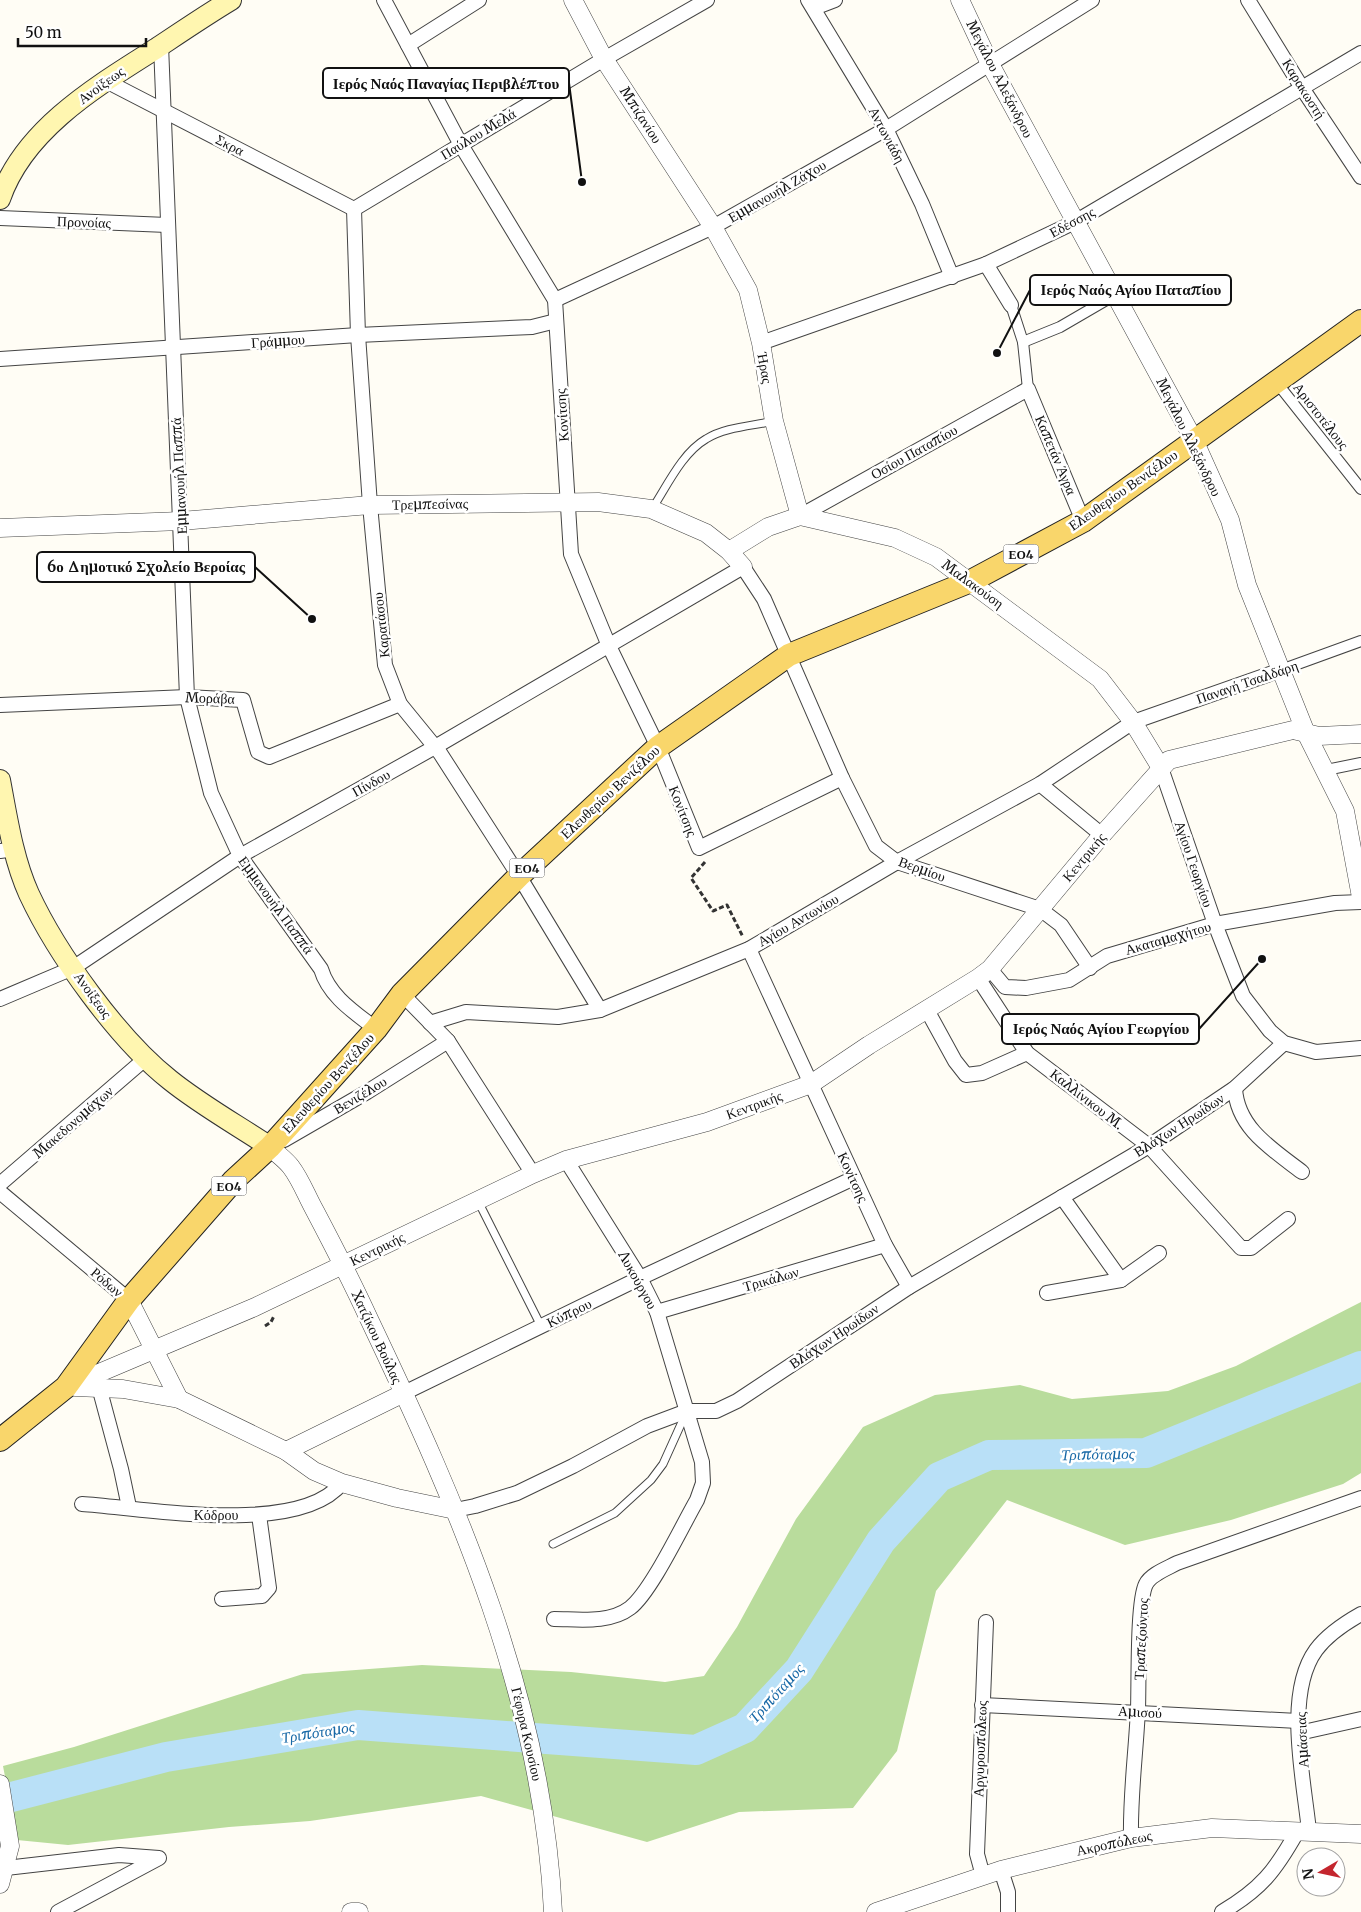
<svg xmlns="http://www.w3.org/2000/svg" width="1361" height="1912" viewBox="0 0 1361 1912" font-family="Merriweather,serif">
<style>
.forest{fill:#b9dc9c}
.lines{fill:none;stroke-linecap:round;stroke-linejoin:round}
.river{stroke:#b9e0f7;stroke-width:30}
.service-casing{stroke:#444;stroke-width:9}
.pedestrian-casing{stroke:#444;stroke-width:12}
.minor-casing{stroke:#444;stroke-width:16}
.tertiary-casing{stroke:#444;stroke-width:19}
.secondary-casing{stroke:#333;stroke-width:22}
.primary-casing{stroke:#222;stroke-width:24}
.path{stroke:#333;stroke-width:3;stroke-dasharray:5 2.5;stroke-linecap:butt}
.service{stroke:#fff;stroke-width:7}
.pedestrian{stroke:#fff;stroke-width:10}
.minor{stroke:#fff;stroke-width:14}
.tertiary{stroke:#fff;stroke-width:18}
.secondary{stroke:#fff6b0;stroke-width:20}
.primary{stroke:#f9d66b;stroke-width:22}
.labels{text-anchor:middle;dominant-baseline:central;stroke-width:5;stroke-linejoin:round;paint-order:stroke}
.shield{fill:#fff;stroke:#585858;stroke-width:1}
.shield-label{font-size:12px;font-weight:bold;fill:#111}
.street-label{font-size:14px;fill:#111;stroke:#fff}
.water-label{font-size:15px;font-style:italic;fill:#1768a6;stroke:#fff}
.leader{fill:none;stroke:#111;stroke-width:2}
.callout-dot{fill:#111;stroke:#fff;stroke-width:2}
.callout{fill:#fff;stroke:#111;stroke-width:2}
.callout-label{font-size:15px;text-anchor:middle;font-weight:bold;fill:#111}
</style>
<rect width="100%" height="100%" fill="#fffdf5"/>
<path class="forest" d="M1361 1302V1473L1343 1484 1231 1520 1125 1545 1007 1500 936 1591 897 1751 853 1808 739 1812 647 1842 481 1796 310 1821 229 1827 68 1845 17 1840 3 1766 74 1747 303 1674 422 1665 571 1672 665 1682 704 1676 737 1627 796 1519 863 1427 935 1395 1020 1385 1072 1399 1168 1391 1236 1366Z"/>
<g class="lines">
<path class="river" d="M0 1800 166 1757 358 1725 696 1750 745 1728 799 1670 881 1541 939 1477 989 1455 1146 1453 1361 1366"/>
<g class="service-casing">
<g id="service">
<path d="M652 509C667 486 682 453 706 439 725 427 752 426 774 421"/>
<path d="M478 1201 541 1326"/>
<path d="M553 1544 615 1513 651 1480 663 1464 686 1413"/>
</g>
</g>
<g class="pedestrian-casing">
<g id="pedestrian">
<path d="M1011 305 1023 342 1028 389"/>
<path d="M1023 342 1060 327 1115 295"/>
<path d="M1277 383 1361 489"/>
<path d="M1281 670 1361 641"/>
<path d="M1326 770 1361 763"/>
</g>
</g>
<g class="minor-casing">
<g id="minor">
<path d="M384 0 461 145 555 300 571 554 609 646 658 747 699 848 842 778"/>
<path d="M808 0 886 129 922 204 952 277"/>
<path d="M1248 0 1302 88 1361 177"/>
<path d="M814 8 835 0"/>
<path d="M161 45 187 697 211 793 240 856 321 969C329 996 354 1012 376 1029"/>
<path d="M408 45 479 0"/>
<path d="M106 81 354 209"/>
<path d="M354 209 358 335 370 505 385 665 400 704 440 753 519 876 600 1010"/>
<path d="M354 209 604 59 707 0"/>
<path d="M0 218 167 225"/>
<path d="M986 264 1011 305"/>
<path d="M555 300 713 227 886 129 1092 0"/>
<path d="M761 343 986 264 1075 222 1361 53"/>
<path d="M0 359 358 335 532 327 556 321"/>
<path d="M800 516 1028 389 1083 521"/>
<path d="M0 705 187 697 243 700 258 752 269 757 400 704"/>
<path d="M1161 768 1215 924 1243 996 1270 1031 1284 1043 1316 1052 1361 1048"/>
<path d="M1040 784 1102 835"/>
<path d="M0 851 15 849"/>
<path d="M749 949 885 1245 909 1287"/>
<path d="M990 969 1005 987 1026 988 1069 980 1107 956 1215 924 1335 903 1361 902"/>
<path d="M978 978 1027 1053 1149 1146 1241 1248H1251L1288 1219"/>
<path d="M402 994 448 1041 533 1174"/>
<path d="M0 999 73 968 240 856 435 747 743 567 764 599 842 778 876 846 897 862 1040 909 1061 925 1090 968"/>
<path d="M927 1010 955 1061 966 1075 982 1073 1027 1053"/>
<path d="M430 1023 466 1012 558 1017 600 1010 749 949 897 862 1040 784 1133 722 1281 670"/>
<path d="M1235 1088C1237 1128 1272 1149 1302 1172"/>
<path d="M284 1140 367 1092 448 1041"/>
<path d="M0 1184 145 1059"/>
<path d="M0 1192 129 1300"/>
<path d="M1062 1197 1121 1280"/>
<path d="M1047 1293 1121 1280 1159 1253"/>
<path d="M657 1312 885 1245"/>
<path d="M99 1387 121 1469 129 1507"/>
<path d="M404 1393 640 1278 854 1178"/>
<path d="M82 1504C144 1508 299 1537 342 1483"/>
<path d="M455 1510 475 1506 517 1493 573 1466 647 1426 687 1411H716L737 1401 909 1287 1149 1146 1235 1088 1284 1043"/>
<path d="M222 1599 262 1596 269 1588 259 1515"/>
<path d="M554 1619C577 1619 609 1624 630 1608 651 1592 682 1526 697 1500L703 1483 702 1462 657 1312 640 1278 566 1160"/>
<path d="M982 1705 1298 1721"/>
<path d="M1299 1733 1361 1719"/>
<path d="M1309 1831C1304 1780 1284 1694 1316 1650 1327 1635 1345 1623 1361 1614"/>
<path d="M1131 1838C1130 1795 1136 1752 1138 1709 1139 1684 1137 1601 1146 1584 1151 1574 1168 1568 1177 1563L1361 1498"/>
<path d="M6 1868 119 1855 159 1858 58 1912"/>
<path d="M1001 1870 1008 1892V1912"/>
<path d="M983 1876 977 1854 986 1622"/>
<path d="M1222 1912C1261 1889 1275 1871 1297 1832"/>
</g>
</g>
<g class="tertiary-casing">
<g id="tertiary">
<path d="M573 0 604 59 713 227 748 290 761 343 774 421 800 516"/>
<path d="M960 0 990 64 1194 440 1230 520 1247 585 1306 733 1345 811 1361 897"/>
<path d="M0 528 181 521 370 505 598 502 651 509 706 533 729 551 743 567"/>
<path d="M729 551 768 527 800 516 895 538 936 557 1100 679 1133 722 1161 768"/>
<path d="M270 1147C277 1154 286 1160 291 1167 301 1180 307 1197 315 1211 334 1247 352 1282 369 1319 459 1508 543 1699 553 1912"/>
<path d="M129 1300 179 1399"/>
<path d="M66 1387 255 1307 533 1174 566 1160 707 1122 811 1084 869 1045 978 978 990 969 1102 835 1169 760 1293 730 1319 736 1361 734"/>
<path d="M75 1387 123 1389 179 1399 286 1451 314 1471 342 1483 397 1498 455 1510"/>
<path d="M286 1451 404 1393"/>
<path d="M0 1784 10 1846 0 1884"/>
<path d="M351 1912H359"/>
<path d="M876 1912 1001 1870 1131 1838 1212 1828 1361 1834"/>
</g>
</g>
<g class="secondary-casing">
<g id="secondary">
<path d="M0 199C24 129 97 86 157 48 181 32 206 15 231 0"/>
<path d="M0 780C7 817 13 859 29 894 57 954 118 1039 170 1080 201 1105 237 1125 270 1147"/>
</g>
</g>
<g class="primary-casing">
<path id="primary" d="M0 1440 66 1387 129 1300 234 1180 270 1147 376 1029 402 994 519 876 658 747 789 655 971 581 1083 521 1361 321"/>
</g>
<g class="path">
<path d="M705 862 691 878 713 911 727 905 743 937"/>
<path d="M265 1326 271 1322 274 1316"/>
</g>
<use href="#service" class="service"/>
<use href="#pedestrian" class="pedestrian"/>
<use href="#minor" class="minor"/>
<use href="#tertiary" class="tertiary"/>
<use href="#secondary" class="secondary"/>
<use href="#primary" class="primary"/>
</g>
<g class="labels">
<g class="shield">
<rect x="1003.5" y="544.5" width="35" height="19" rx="4"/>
<rect x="509.5" y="858.5" width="35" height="19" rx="4"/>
<rect x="211.5" y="1176.5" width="35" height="19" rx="4"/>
</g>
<g class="shield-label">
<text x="1021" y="554">ΕΟ4</text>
<text x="527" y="868">ΕΟ4</text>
<text x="229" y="1186">ΕΟ4</text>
</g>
<g class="street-label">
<text transform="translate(1000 79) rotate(63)">Μεγάλου Αλεξάνδρου</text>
<text transform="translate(101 85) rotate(-36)">Ανοίξεως</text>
<text transform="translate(1304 89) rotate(58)">Καρακωστή</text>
<text transform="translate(641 115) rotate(57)">Μπιζανίου</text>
<text transform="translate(478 134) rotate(-31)">Παύλου Μελά</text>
<text transform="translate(887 135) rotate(62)">Αντωνιάδη</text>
<text transform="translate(230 145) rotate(27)">Σκρα</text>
<text transform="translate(777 191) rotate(-30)">Εμμανουήλ Ζάχου</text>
<text transform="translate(84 222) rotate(2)">Προνοίας</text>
<text transform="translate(1072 222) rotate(-28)">Εδέσσης</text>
<text transform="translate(278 341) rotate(-4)">Γράμμου</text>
<text transform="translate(765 368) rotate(80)">Ήρας</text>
<text transform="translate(562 415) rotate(-94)">Κονίτσης</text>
<text transform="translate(1321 416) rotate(52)">Αριστοτέλους</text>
<text transform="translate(1189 437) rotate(64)">Μεγάλου Αλεξάνδρου</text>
<text transform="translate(914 452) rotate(-29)">Οσίου Παταπίου</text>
<text transform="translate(1056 455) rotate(67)">Καπετάν Άγρα</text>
<text transform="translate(179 476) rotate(-93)">Εμμανουήλ Παππά</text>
<text transform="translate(1123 490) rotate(-35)">Ελευθερίου Βενιζέλου</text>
<text transform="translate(430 504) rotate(-1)">Τρεμπεσίνας</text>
<text transform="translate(973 584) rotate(36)">Μαλακούση</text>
<text transform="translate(381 625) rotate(-96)">Καρατάσου</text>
<text transform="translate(1247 682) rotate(-19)">Παναγή Τσαλδάρη</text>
<text transform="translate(210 698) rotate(2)">Μοράβα</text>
<text transform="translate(371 783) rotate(-29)">Πίνδου</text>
<text transform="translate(610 792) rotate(-43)">Ελευθερίου Βενιζέλου</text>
<text transform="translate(683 811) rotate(68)">Κονίτσης</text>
<text transform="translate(1084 857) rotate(-50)">Κεντρικής</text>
<text transform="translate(1194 864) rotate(71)">Αγίου Γεωργίου</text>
<text transform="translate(922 869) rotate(20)">Βερμίου</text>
<text transform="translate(276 905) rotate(54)">Εμμανουήλ Παππά</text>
<text transform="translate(798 920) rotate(-30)">Αγίου Αντωνίου</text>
<text transform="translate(1168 938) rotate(-16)">Ακαταμαχήτου</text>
<text transform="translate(93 995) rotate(54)">Ανοίξεως</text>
<text transform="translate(328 1083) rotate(-48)">Ελευθερίου Βενιζέλου</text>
<text transform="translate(360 1095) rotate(-31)">Βενιζέλου</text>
<text transform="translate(1087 1099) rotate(38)">Καλλίνικου Μ.</text>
<text transform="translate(754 1105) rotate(-20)">Κεντρικής</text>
<text transform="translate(73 1122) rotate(-41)">Μακεδονομάχων</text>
<text transform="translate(1179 1125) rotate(-33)">Βλάχων Ηρωίδων</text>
<text transform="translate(853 1177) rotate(65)">Κονίτσης</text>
<text transform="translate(377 1249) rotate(-26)">Κεντρικής</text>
<text transform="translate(771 1279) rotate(-16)">Τρικάλων</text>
<text transform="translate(638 1280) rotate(61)">Λυκούργου</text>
<text transform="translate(107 1282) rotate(40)">Ρόδων</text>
<text transform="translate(569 1313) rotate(-26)">Κύπρου</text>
<text transform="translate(834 1336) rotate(-34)">Βλάχων Ηρωίδων</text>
<text transform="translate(377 1337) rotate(65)">Χατζίκου Βούλας</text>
<text x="216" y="1515">Κόδρου</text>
<text transform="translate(1141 1639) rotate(-87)">Τραπεζούντος</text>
<text transform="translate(1140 1712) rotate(3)">Αμισού</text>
<text transform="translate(527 1734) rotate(77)">Γέφυρα Κουσίου</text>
<text transform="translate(1302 1740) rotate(-93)">Αμάσειας</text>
<text transform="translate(980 1749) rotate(-88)">Αργυρουπόλεως</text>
<text transform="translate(1114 1843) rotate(-12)">Ακροπόλεως</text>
</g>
<g class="water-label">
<text transform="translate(1098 1454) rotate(-1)">Τριπόταμος</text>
<text transform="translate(776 1693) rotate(-48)">Τριπόταμος</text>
<text transform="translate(318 1732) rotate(-9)">Τριπόταμος</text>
</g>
</g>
<path class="leader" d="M582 182L569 83M997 353L1030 290M312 619L255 567M1262 959L1199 1029"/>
<g class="callout-dot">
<circle cx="582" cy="182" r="5"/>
<circle cx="997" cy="353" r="5"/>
<circle cx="312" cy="619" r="5"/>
<circle cx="1262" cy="959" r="5"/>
</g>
<g class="callout">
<rect x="323" y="68" width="246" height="30" rx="5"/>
<rect x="1030" y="275" width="201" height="30" rx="5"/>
<rect x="37" y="552" width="218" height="30" rx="5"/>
<rect x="1002" y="1014" width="197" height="30" rx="5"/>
</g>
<g class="callout-label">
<text x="446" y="89">Ιερός Ναός Παναγίας Περιβλέπτου</text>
<text x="1131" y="295">Ιερός Ναός Αγίου Παταπίου</text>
<text x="146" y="572">6ο Δημοτικό Σχολείο Βεροίας</text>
<text x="1101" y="1034">Ιερός Ναός Αγίου Γεωργίου</text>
</g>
<g transform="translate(1321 1872) rotate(261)"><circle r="24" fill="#ffffff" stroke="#a0a0a0"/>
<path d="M0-4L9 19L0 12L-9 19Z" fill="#c4262e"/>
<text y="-8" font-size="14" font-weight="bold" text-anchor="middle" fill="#111111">N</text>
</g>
<path d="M18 38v8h128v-8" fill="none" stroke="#111111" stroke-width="2.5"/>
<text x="25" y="38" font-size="15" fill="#111111" stroke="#ffffff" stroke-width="4" paint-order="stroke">50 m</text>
</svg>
